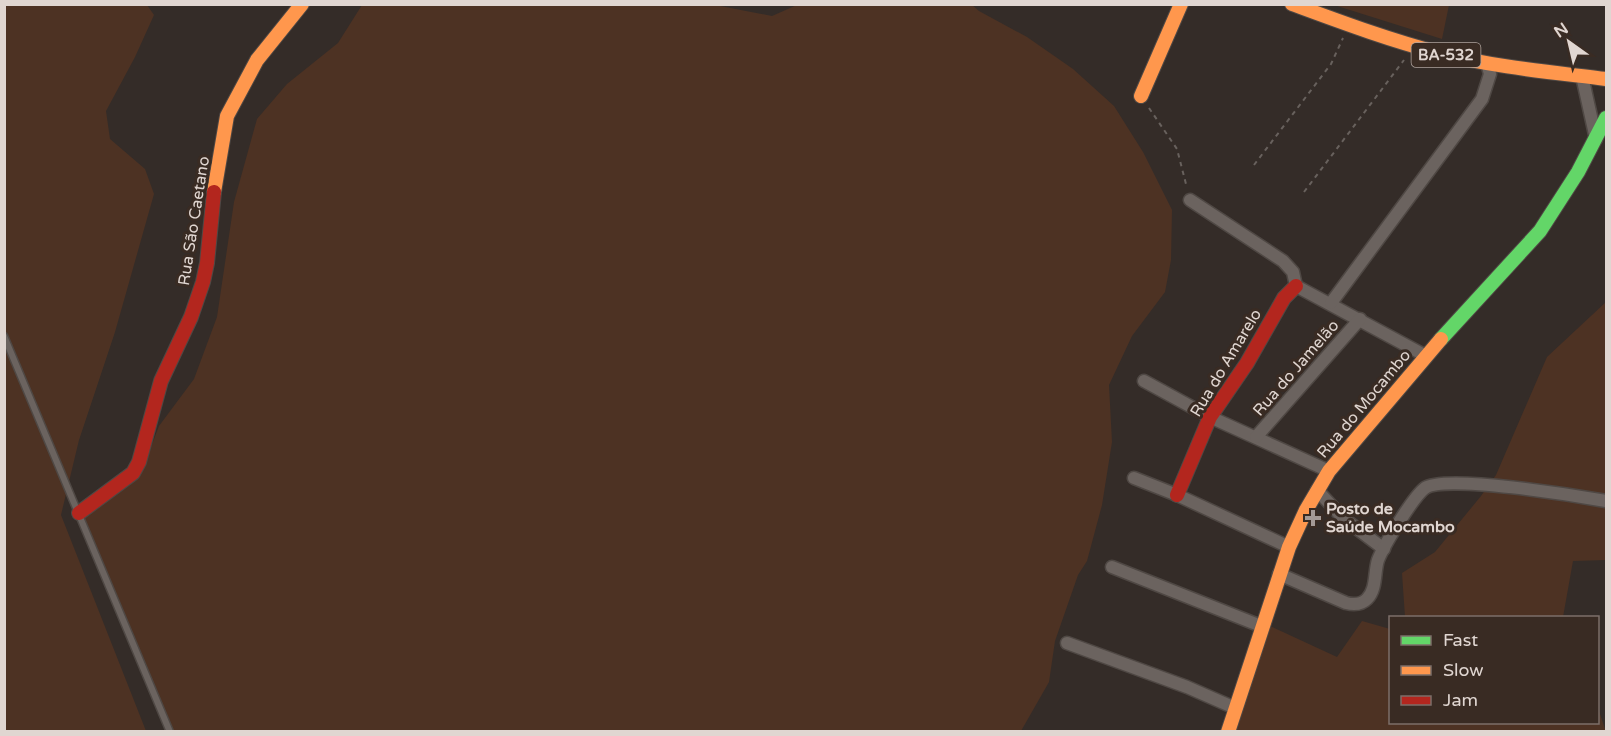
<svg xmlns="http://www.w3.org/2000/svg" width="1611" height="736" viewBox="0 0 1611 736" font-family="'Varela Round',sans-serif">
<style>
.green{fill:#4d3223}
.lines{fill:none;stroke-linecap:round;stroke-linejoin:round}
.lane-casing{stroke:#4f4844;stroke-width:9}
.street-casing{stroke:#4f4844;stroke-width:15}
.fast-casing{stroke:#4f4844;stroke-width:16}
.slow-casing{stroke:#4f4844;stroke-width:16}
.jam-casing{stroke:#4f4844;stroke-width:16}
.path{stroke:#68615d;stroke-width:2;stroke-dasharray:4.5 4.5;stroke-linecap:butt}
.lane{stroke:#6b635f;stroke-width:6}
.street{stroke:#6b635f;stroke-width:12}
.fast{stroke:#63d668;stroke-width:14}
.slow{stroke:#ff974d;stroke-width:14}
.jam{stroke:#b3261e;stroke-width:14}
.poi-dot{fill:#a49a96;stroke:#392b23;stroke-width:2}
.labels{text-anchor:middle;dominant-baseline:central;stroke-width:6;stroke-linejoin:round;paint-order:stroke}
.shield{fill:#392b23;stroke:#aea39d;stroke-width:1.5}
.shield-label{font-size:15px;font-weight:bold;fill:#e0d6d1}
.street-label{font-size:16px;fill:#e0d6d1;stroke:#392b23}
.poi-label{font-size:16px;font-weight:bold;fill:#e0d6d1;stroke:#392b23;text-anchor:start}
</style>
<rect width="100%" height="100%" fill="#342c28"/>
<g class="green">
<path d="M710 4 772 16 797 5H972L979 11 1027 37 1073 69 1114 106 1143 152 1172 210 1171 260 1165 292 1132 336 1109 385 1112 442 1102 505 1087 561 1078 575 1055 641 1049 682 1021 731 182 732 170 729 76 509 142 470 159 426 194 379 217 317 234 202 257 119 287 84 338 43 362 5Z"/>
<path d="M4 5H147L154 15 135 57 106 111 110 139 145 169 154 194 115 332 79 440 61 515 146 731H5Z"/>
<path d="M1334 5H1449L1442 39Z"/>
<path d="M1606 302V560L1573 561 1563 617H1405L1402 573 1435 552 1481 496 1496 475 1547 357Z"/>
<path d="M1362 621 1390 629V722H1598V708L1606 732H1236L1268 625 1337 657Z"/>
</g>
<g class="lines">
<g class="lane-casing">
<path id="lane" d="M4 336 170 732"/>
</g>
<g class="street-casing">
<g id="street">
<path d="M1582 76 1596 139"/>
<path d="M1190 200 1283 261 1293 272 1296 286 1426 356"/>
<path d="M1331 303 1482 99 1490 74 1487 63"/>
<path d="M1144 381 1210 417 1329 471"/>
<path d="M1256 437 1360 319"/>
<path d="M1134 478 1177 495 1289 547"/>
<path d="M1317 490 1343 518 1384 549"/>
<path d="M1112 567 1261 626"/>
<path d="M1279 574 1346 603C1354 605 1361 605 1367 599 1377 589 1374 572 1378 560 1384 545 1413 497 1425 488 1445 474 1578 496 1606 501"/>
<path d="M1067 643 1187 687 1235 708"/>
</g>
</g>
<g class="fast-casing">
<path id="fast" d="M1441 339 1540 231 1578 172 1606 118"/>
</g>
<g class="slow-casing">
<g id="slow">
<path d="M1292 4C1341 22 1389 40 1439 53 1494 67 1550 72 1606 79"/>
<path d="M1141 96 1181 4"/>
<path d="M214 192 227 116 257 60 302 4"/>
<path d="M1228 732 1289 547 1306 510 1329 471 1441 339"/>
</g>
</g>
<g class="jam-casing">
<g id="jam">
<path d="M1177 495 1210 417 1247 363 1284 298 1296 286"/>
<path d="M79 513 133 473 139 462 161 381 191 317 203 282 207 263 214 192"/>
</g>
</g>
<g class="path">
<path d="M1149 108 1177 149 1187 188"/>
<path d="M1254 165 1331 64 1343 38"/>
<path d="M1304 192 1404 60"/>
</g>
<use href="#lane" class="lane"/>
<use href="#street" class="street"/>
<use href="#fast" class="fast"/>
<use href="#slow" class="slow"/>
<use href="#jam" class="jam"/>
</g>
<path class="poi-dot" d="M1310 509h6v6h6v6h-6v6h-6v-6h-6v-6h6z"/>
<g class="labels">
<rect class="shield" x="1411.5" y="43" width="69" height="24" rx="4.5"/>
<g class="shield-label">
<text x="1446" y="55">BA-532</text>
</g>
<g class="street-label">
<text transform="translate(194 221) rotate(-81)">Rua São Caetano</text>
<text transform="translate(1226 363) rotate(-59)">Rua do Amarelo</text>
<text transform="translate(1296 368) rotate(-49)">Rua do Jamelão</text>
<text transform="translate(1364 404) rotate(-50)">Rua do Mocambo</text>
</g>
<g class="poi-label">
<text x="1326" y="509">Posto de<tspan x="1326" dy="18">Saúde Mocambo</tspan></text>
</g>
</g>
<rect width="1611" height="736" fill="none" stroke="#e0d6d1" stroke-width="12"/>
<rect x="1389" y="616" width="210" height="108" fill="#392b23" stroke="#7c6f69" stroke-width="1.5"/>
<rect x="1401" y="636" width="30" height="9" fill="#63d668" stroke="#7c6f69" stroke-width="1.5"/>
<text x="1443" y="646" font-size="18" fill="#e0d6d1">Fast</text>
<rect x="1401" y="666" width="30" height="9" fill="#ff974d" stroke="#7c6f69" stroke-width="1.5"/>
<text x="1443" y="676" font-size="18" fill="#e0d6d1">Slow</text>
<rect x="1401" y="696" width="30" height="9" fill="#b3261e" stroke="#7c6f69" stroke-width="1.5"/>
<text x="1443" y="706" font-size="18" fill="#e0d6d1">Jam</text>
<g transform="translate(1569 42) rotate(326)" stroke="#392b23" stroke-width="4.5" paint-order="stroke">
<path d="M0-4.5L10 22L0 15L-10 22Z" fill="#e0d6d1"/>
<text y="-9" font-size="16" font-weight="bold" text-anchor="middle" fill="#e0d6d1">N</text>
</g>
</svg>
